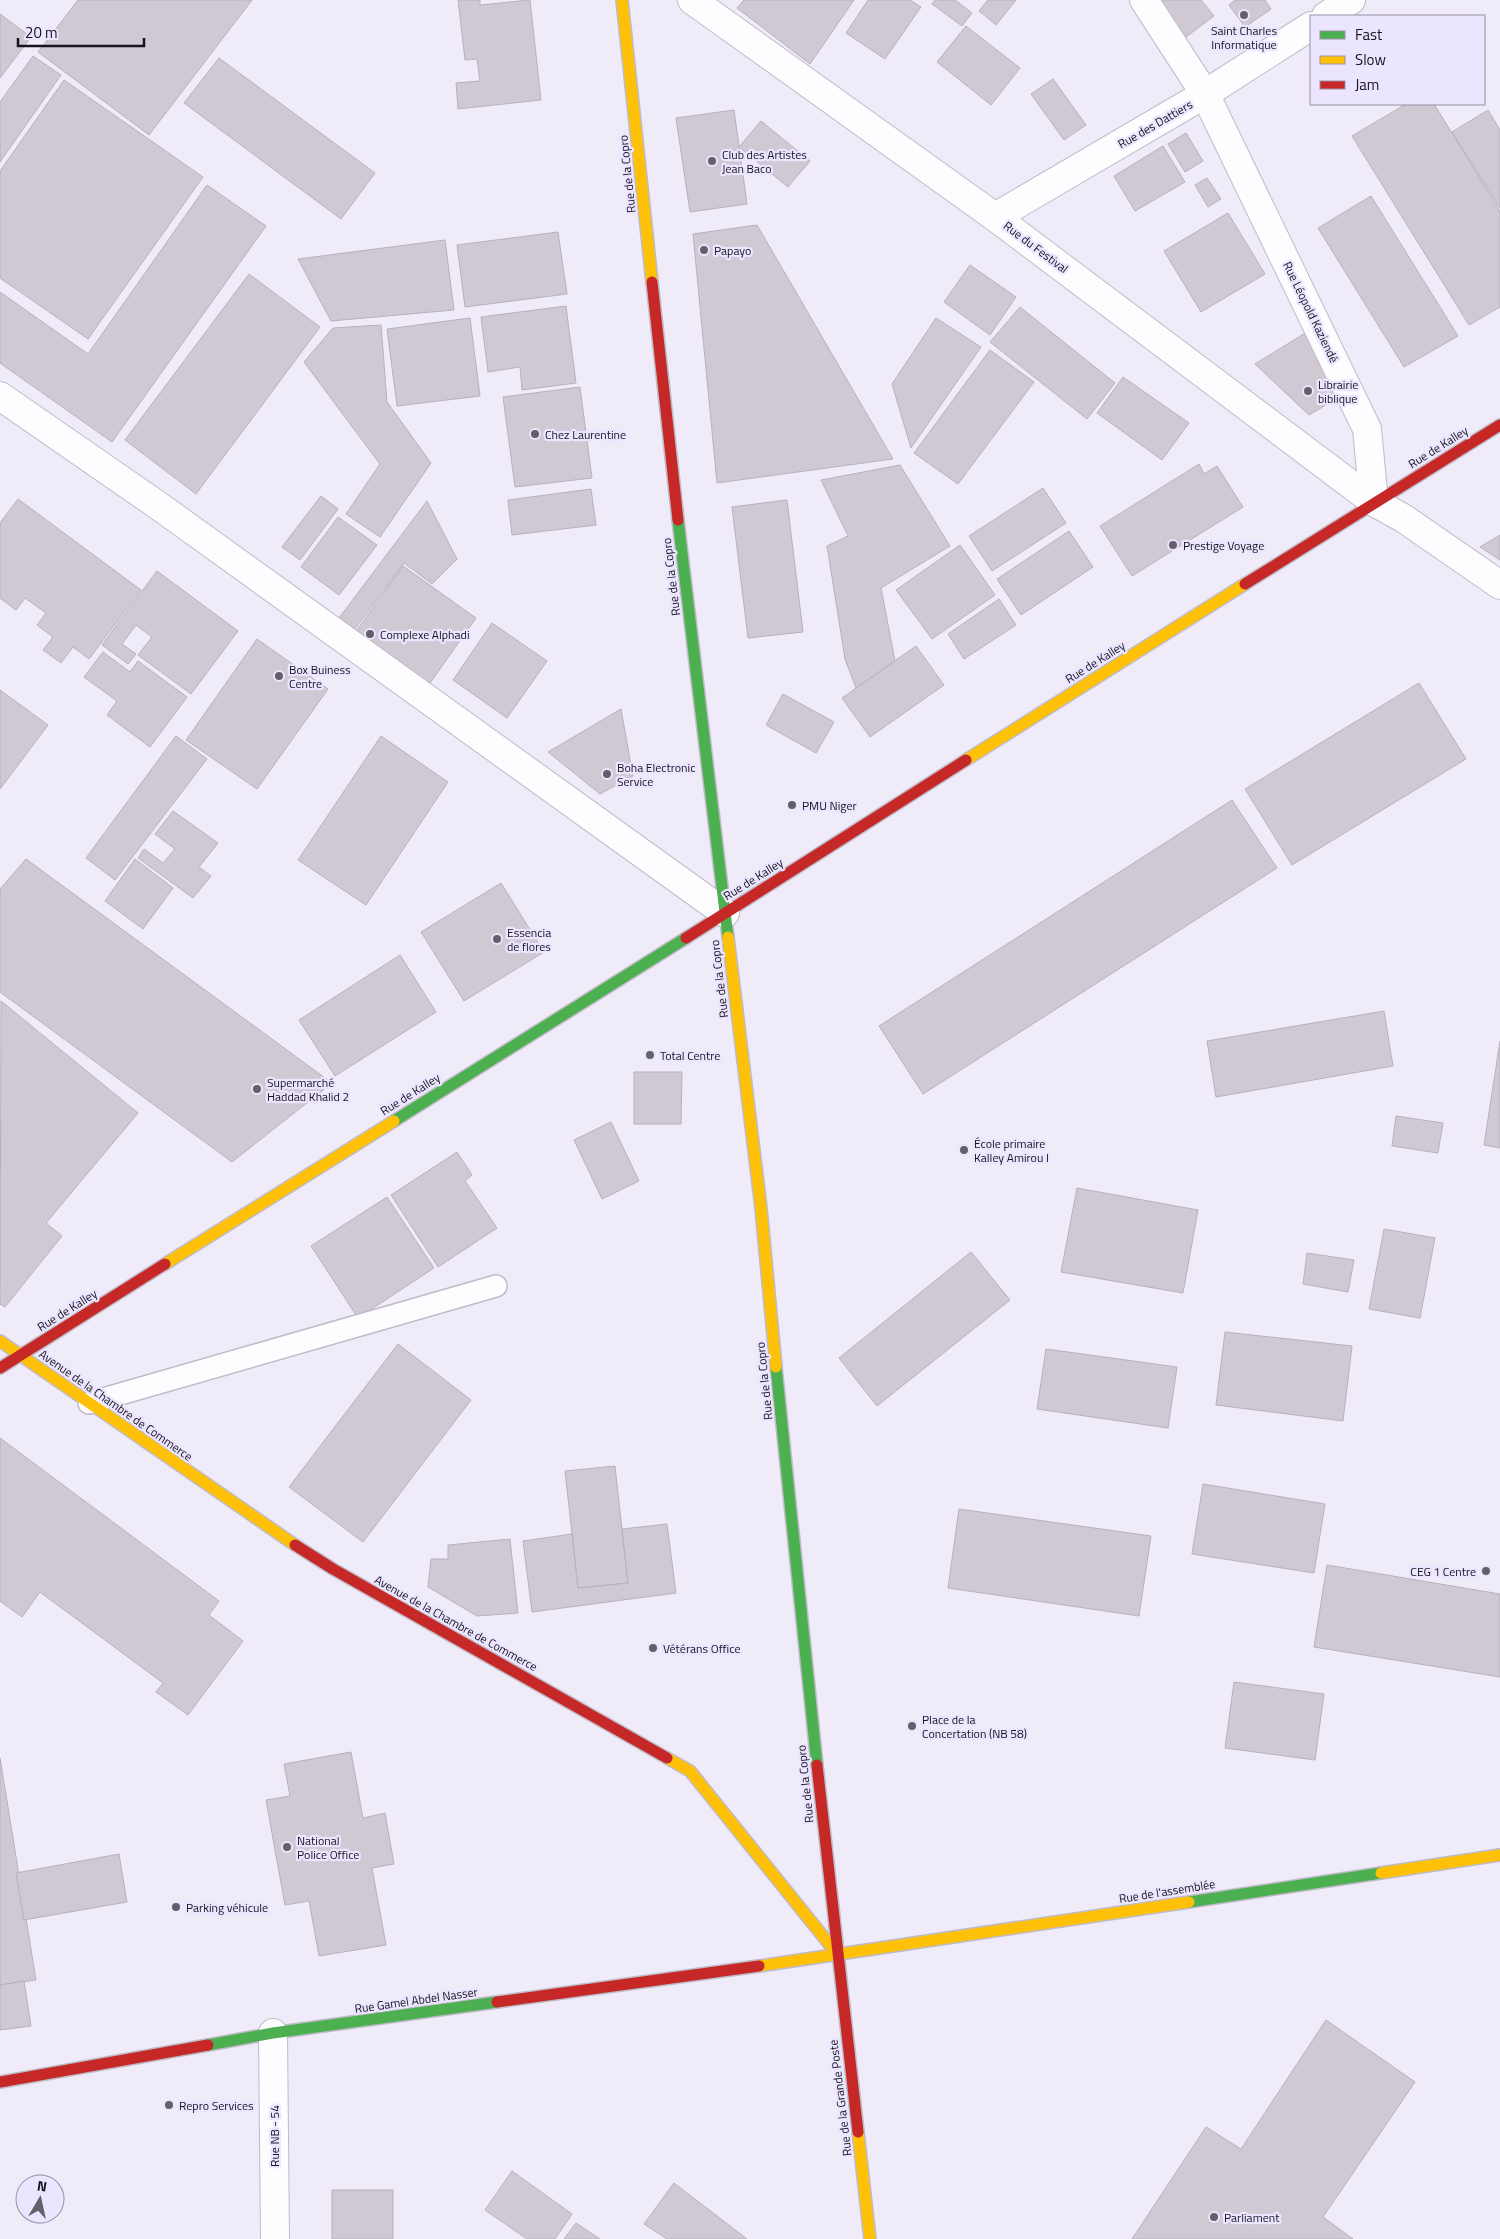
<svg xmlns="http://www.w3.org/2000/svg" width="1500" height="2239" viewBox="0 0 1500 2239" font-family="'Titillium Web',sans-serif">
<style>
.building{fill:#d0c9d3;stroke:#b8b1bb}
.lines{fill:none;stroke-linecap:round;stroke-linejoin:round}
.lane-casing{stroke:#bfbcc8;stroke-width:24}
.street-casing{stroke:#bfbcc8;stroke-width:30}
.fast-casing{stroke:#bfbcc8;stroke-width:14}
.slow-casing{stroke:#bfbcc8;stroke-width:14}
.jam-casing{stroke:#bfbcc8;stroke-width:14}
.lane{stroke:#fdfcfe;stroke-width:21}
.street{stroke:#fdfcfe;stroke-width:28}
.fast{stroke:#4caf50;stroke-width:11}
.slow{stroke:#ffc107;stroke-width:11}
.jam{stroke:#c62828;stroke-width:11}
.poi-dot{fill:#635f6b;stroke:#ece5ff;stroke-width:2}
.labels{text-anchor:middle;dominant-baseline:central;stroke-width:4.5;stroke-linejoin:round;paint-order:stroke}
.poi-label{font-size:12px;fill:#17141f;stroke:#ece5ff;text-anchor:start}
.street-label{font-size:12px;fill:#17141f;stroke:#ece5ff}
</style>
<rect width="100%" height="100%" fill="#efebf9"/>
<g class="building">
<path d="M78 0H252L149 135 38 52Z"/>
<path d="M458 0H480V5L530 0 541 100 458 109 456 83 480 81 477 59 465 60Z"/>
<path d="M744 0H854L810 64 737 8Z"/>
<path d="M868 0H910L921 7 885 59 846 33Z"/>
<path d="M935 0H955L972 13 962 26 932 4Z"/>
<path d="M988 0H1016L996 25 979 11Z"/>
<path d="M1153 0H1201L1214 16 1182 40Z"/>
<path d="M1235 0H1265L1271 9 1245 27 1229 5Z"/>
<path d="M0 14 31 37 0 78Z"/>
<path d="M966 26 1020 68 991 105 937 62Z"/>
<path d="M33 56 61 75 0 162V102Z"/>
<path d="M219 58 375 173 341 219 184 103Z"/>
<path d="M1053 79 1086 125 1064 140 1031 94Z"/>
<path d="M64 80 203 177 88 339 0 278V171Z"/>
<path d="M1406 104H1434L1500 211V307L1469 325 1352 136Z"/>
<path d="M734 110 747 204 690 212 676 118Z"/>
<path d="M1488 110 1500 130V208L1452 132Z"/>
<path d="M761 121 810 161 788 187 739 147Z"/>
<path d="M1186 133 1203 161 1185 172 1168 144Z"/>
<path d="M1163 146 1185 182 1135 211 1114 176Z"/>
<path d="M1207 178 1221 199 1208 207 1195 185Z"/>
<path d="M207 185 266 226 112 442 0 363V292L88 354Z"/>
<path d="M1371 196 1458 336 1404 367 1318 228Z"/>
<path d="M1228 213 1265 274 1201 312 1164 251Z"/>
<path d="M757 225 893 459 717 483 693 234Z"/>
<path d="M558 232 567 294 465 307 457 245Z"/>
<path d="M445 240 454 310 331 321 298 259Z"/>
<path d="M970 265 1016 297 990 335 944 302Z"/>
<path d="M249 274 320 327 196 494 125 440Z"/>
<path d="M566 306 576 383 522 390 520 367 488 372 481 317Z"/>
<path d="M1020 307 1115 383 1087 419 990 342Z"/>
<path d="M470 318 480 396 397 406 387 329Z"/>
<path d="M936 318 981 347 911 448 892 384Z"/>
<path d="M381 325 387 402 431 463 380 537 346 514 380 464 304 362 333 328Z"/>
<path d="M1307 332 1338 398 1309 415 1255 364Z"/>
<path d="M990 350 1034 382 958 484 914 453Z"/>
<path d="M1123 377 1189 423 1162 460 1097 413Z"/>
<path d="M580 387 592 478 515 487 503 397Z"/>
<path d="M1199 464 1204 474 1217 466 1243 507 1132 576 1100 526Z"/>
<path d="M900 465 950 546 881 588 895 661 856 688 845 659 827 546 848 536 821 480Z"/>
<path d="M1043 488 1066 523 992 571 969 536Z"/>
<path d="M591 489 596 525 512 535 508 500Z"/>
<path d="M321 496 338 509 300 560 282 547Z"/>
<path d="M18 499 141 590 89 659 73 647 61 663 43 650 53 637 37 625 46 613 25 598 16 610 0 598V523Z"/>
<path d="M787 500 803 632 748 638 732 507Z"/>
<path d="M427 501 457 559 432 584 404 563 352 633 336 622Z"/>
<path d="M338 517 377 545 339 595 301 567Z"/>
<path d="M1069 531 1093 567 1021 615 997 579Z"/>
<path d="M1500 535V560L1480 547Z"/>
<path d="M960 545 995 595 932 639 896 590Z"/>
<path d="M403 566 476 618 425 690 354 634Z"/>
<path d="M157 571 238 631 191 694 138 655 152 637 136 625 122 644 136 654 128 664 102 645Z"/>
<path d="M999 599 1016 625 964 659 948 634Z"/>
<path d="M492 623 547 661 507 718 453 680Z"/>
<path d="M257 639 328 689 257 789 186 740Z"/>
<path d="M916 646 944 685 870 737 842 698Z"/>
<path d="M103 652 130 672 138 661 187 697 150 747 107 715 117 701 84 677Z"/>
<path d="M1419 683 1466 759 1292 865 1245 789Z"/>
<path d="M0 690 48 725 0 789Z"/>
<path d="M783 694 834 722 816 753 766 725Z"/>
<path d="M621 709 633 776 600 794 548 752Z"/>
<path d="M176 736 207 759 115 880 86 858Z"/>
<path d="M381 736 448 782 366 905 298 860Z"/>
<path d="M1232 800 1277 868 923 1094 879 1026Z"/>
<path d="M173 811 218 843 199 867 211 876 193 898 138 858 144 849 163 863 175 849 155 834Z"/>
<path d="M26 859 332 1083 232 1162 0 992V889Z"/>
<path d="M135 859 173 888 143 929 105 901Z"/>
<path d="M501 883 544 952 464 1001 421 932Z"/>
<path d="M400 955 436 1012 335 1076 299 1020Z"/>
<path d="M1 1001 138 1113 46 1223 62 1236 5 1307 0 1304Z"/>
<path d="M1384 1011 1393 1066 1216 1097 1207 1041Z"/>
<path d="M1500 1041V1148L1484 1145Z"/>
<path d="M634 1072H682L681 1124H634Z"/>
<path d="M1396 1116 1443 1123 1438 1153 1392 1146Z"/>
<path d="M611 1122 639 1181 602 1199 574 1140Z"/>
<path d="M457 1152 472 1175 465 1181 497 1228 438 1267 391 1195Z"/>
<path d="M1077 1188 1198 1210 1183 1293 1061 1272Z"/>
<path d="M387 1197 434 1268 358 1318 311 1246Z"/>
<path d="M1384 1229 1435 1238 1420 1318 1369 1309Z"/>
<path d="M971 1252 1010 1300 877 1406 839 1358Z"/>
<path d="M1307 1253 1354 1260 1348 1292 1303 1284Z"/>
<path d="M1225 1332 1352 1346 1343 1421 1216 1405Z"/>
<path d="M398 1344 471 1400 363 1542 289 1487Z"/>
<path d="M1046 1349 1177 1367 1168 1428 1037 1409Z"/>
<path d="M0 1438 219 1601 209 1615 243 1641 188 1715 156 1692 163 1683 40 1592 22 1617 0 1601Z"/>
<path d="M615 1466 628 1583 578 1588 565 1471Z"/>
<path d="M1203 1484 1325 1504 1314 1573 1192 1554Z"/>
<path d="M959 1509 1151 1536 1139 1616 948 1588Z"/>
<path d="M667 1524 676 1593 532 1612 523 1541 572 1534 578 1588 628 1583 622 1529Z"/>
<path d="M510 1539 518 1613 477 1616 428 1587 431 1559H448V1545Z"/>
<path d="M1327 1565 1500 1594V1677L1314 1647Z"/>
<path d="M1234 1682 1324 1694 1315 1760 1225 1748Z"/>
<path d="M351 1752 363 1818 385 1813 394 1864 372 1868 386 1945 319 1956 309 1901 285 1905 266 1800 290 1796 284 1764Z"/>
<path d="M0 1758 36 1980 0 1985Z"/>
<path d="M119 1854 127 1902 24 1920 16 1873Z"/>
<path d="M24 1981 31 2026 0 2030V1985Z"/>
<path d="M1326 2020 1415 2082 1323 2217 1353 2239H1132L1206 2127 1241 2149Z"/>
<path d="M512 2171 572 2214 555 2239H527L485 2210Z"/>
<path d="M674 2183 747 2239H667L644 2224Z"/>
<rect x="332" y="2190" width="61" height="49"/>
<path d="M576 2223 600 2239H564Z"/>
</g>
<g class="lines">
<g class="lane-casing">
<path id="lane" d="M89 1403 496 1286"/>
</g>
<g class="street-casing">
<g id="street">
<path d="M692 0 995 217 1374 502 1403 518 1500 585"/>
<path d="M1144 0 1205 94 1367 429 1374 502"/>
<path d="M1326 16 1351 0"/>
<path d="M995 217 1205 94 1311 26"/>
<path d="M0 396 156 504 725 913"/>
<path d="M273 2033 275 2239"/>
</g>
</g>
<g class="fast-casing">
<g id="fast">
<path d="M678 520 728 937"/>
<path d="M394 1121 686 938"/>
<path d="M776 1367 817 1765"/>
<path d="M1189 1902 1381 1873"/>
<path d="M208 2045 273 2033 497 2002"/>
</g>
</g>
<g class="slow-casing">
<g id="slow">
<path d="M622 0 652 282"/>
<path d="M966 760 1245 584"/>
<path d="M728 937 761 1208 776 1367"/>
<path d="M165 1264 394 1121"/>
<path d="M0 1341 295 1545"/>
<path d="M667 1758 690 1771 838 1955"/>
<path d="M1381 1873 1500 1855"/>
<path d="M759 1966 1189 1902"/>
<path d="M858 2132 870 2239"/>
</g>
</g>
<g class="jam-casing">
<g id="jam">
<path d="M652 282 678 520"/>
<path d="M1245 584 1500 425"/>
<path d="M686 938 966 760"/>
<path d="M0 1368 165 1264"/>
<path d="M295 1545 333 1569 667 1758"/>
<path d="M817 1765 858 2132"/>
<path d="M497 2002 759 1966"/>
<path d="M0 2082 208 2045"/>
</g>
</g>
<use href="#lane" class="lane"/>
<use href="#street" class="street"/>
<use href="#fast" class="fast"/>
<use href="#slow" class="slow"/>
<use href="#jam" class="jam"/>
</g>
<g class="poi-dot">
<circle cx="1244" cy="15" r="5"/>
<circle cx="712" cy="161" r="5"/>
<circle cx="704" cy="250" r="5"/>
<circle cx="1308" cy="391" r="5"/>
<circle cx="535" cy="434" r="5"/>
<circle cx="1173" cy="545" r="5"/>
<circle cx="370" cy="634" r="5"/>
<circle cx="279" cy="676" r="5"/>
<circle cx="607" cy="774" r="5"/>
<circle cx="792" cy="805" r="5"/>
<circle cx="497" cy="939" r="5"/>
<circle cx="650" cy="1055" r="5"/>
<circle cx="257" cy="1089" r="5"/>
<circle cx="964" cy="1150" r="5"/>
<circle cx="1486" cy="1571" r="5"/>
<circle cx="653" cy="1648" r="5"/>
<circle cx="912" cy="1726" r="5"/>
<circle cx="287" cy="1847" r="5"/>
<circle cx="176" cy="1907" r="5"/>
<circle cx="169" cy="2105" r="5"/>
<circle cx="1214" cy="2217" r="5"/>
</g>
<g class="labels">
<g class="poi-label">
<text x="1244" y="30" text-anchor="middle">Saint Charles<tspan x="1244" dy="14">Informatique</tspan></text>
<text x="722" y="154">Club des Artistes<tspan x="722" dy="14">Jean Baco</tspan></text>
<text x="714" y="250">Papayo</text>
<text x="1318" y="384">Librairie<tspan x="1318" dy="14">biblique</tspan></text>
<text x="545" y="434">Chez Laurentine</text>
<text x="1183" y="545">Prestige Voyage</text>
<text x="380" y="634">Complexe Alphadi</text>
<text x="289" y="669">Box Buiness<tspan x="289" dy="14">Centre</tspan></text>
<text x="617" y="767">Boha Electronic<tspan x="617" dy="14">Service</tspan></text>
<text x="802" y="805">PMU Niger</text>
<text x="507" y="932">Essencia<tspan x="507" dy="14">de flores</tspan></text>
<text x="660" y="1055">Total Centre</text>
<text x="267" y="1082">Supermarché<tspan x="267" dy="14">Haddad Khalid 2</tspan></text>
<text x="974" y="1143">École primaire<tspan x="974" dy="14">Kalley Amirou I</tspan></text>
<text x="1476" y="1571" text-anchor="end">CEG 1 Centre</text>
<text x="663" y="1648">Vétérans Office</text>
<text x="922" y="1719">Place de la<tspan x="922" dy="14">Concertation (NB 58)</tspan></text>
<text x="297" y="1840">National<tspan x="297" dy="14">Police Office</tspan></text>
<text x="186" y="1907">Parking véhicule</text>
<text x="179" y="2105">Repro Services</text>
<text x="1224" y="2217">Parliament</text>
</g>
<g class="street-label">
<text transform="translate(1155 124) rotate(-30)">Rue des Dattiers</text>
<text transform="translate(627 174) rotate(-96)">Rue de la Copro</text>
<text transform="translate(1036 247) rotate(37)">Rue du Festival</text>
<text transform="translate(1311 312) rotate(64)">Rue Léopold Kaziendé</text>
<text transform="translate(1438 447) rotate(-32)">Rue de Kalley</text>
<text transform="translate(671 577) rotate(-97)">Rue de la Copro</text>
<text transform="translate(1095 662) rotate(-32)">Rue de Kalley</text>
<text transform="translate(753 879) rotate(-32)">Rue de Kalley</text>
<text transform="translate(719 979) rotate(-97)">Rue de la Copro</text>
<text transform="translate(410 1094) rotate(-32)">Rue de Kalley</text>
<text transform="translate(67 1310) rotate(-32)">Rue de Kalley</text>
<text transform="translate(764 1381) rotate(-96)">Rue de la Copro</text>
<text transform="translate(116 1405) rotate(35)">Avenue de la Chambre de Commerce</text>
<text transform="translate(456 1623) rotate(29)">Avenue de la Chambre de Commerce</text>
<text transform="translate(805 1784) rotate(-96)">Rue de la Copro</text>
<text transform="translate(1167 1891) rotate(-9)">Rue de l'assemblée</text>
<text transform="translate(416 2000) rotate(-8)">Rue Gamel Abdel Nasser</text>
<text transform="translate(840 2098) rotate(-97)">Rue de la Grande Poste</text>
<text transform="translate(274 2136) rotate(-90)">Rue NB - 54</text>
</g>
</g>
<rect x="1310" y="15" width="175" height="90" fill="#ece5ff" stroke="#9791a5"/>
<rect x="1320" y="31" width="25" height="8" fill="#4caf50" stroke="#9791a5"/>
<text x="1355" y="40" font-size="15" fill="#17141f">Fast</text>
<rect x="1320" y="56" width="25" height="8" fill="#ffc107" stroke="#9791a5"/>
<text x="1355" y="65" font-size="15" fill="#17141f">Slow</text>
<rect x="1320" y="81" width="25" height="8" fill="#c62828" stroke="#9791a5"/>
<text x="1355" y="90" font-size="15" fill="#17141f">Jam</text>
<g transform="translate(40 2199) rotate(9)"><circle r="24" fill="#ece5ff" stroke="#9791a5"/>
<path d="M0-4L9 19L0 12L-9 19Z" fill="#635f6b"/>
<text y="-8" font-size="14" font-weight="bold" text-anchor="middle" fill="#17141f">N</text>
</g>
<path d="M18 38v8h126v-8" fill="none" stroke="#17141f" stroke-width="2.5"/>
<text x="25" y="38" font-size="15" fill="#17141f" stroke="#ece5ff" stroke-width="4" paint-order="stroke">20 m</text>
</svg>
